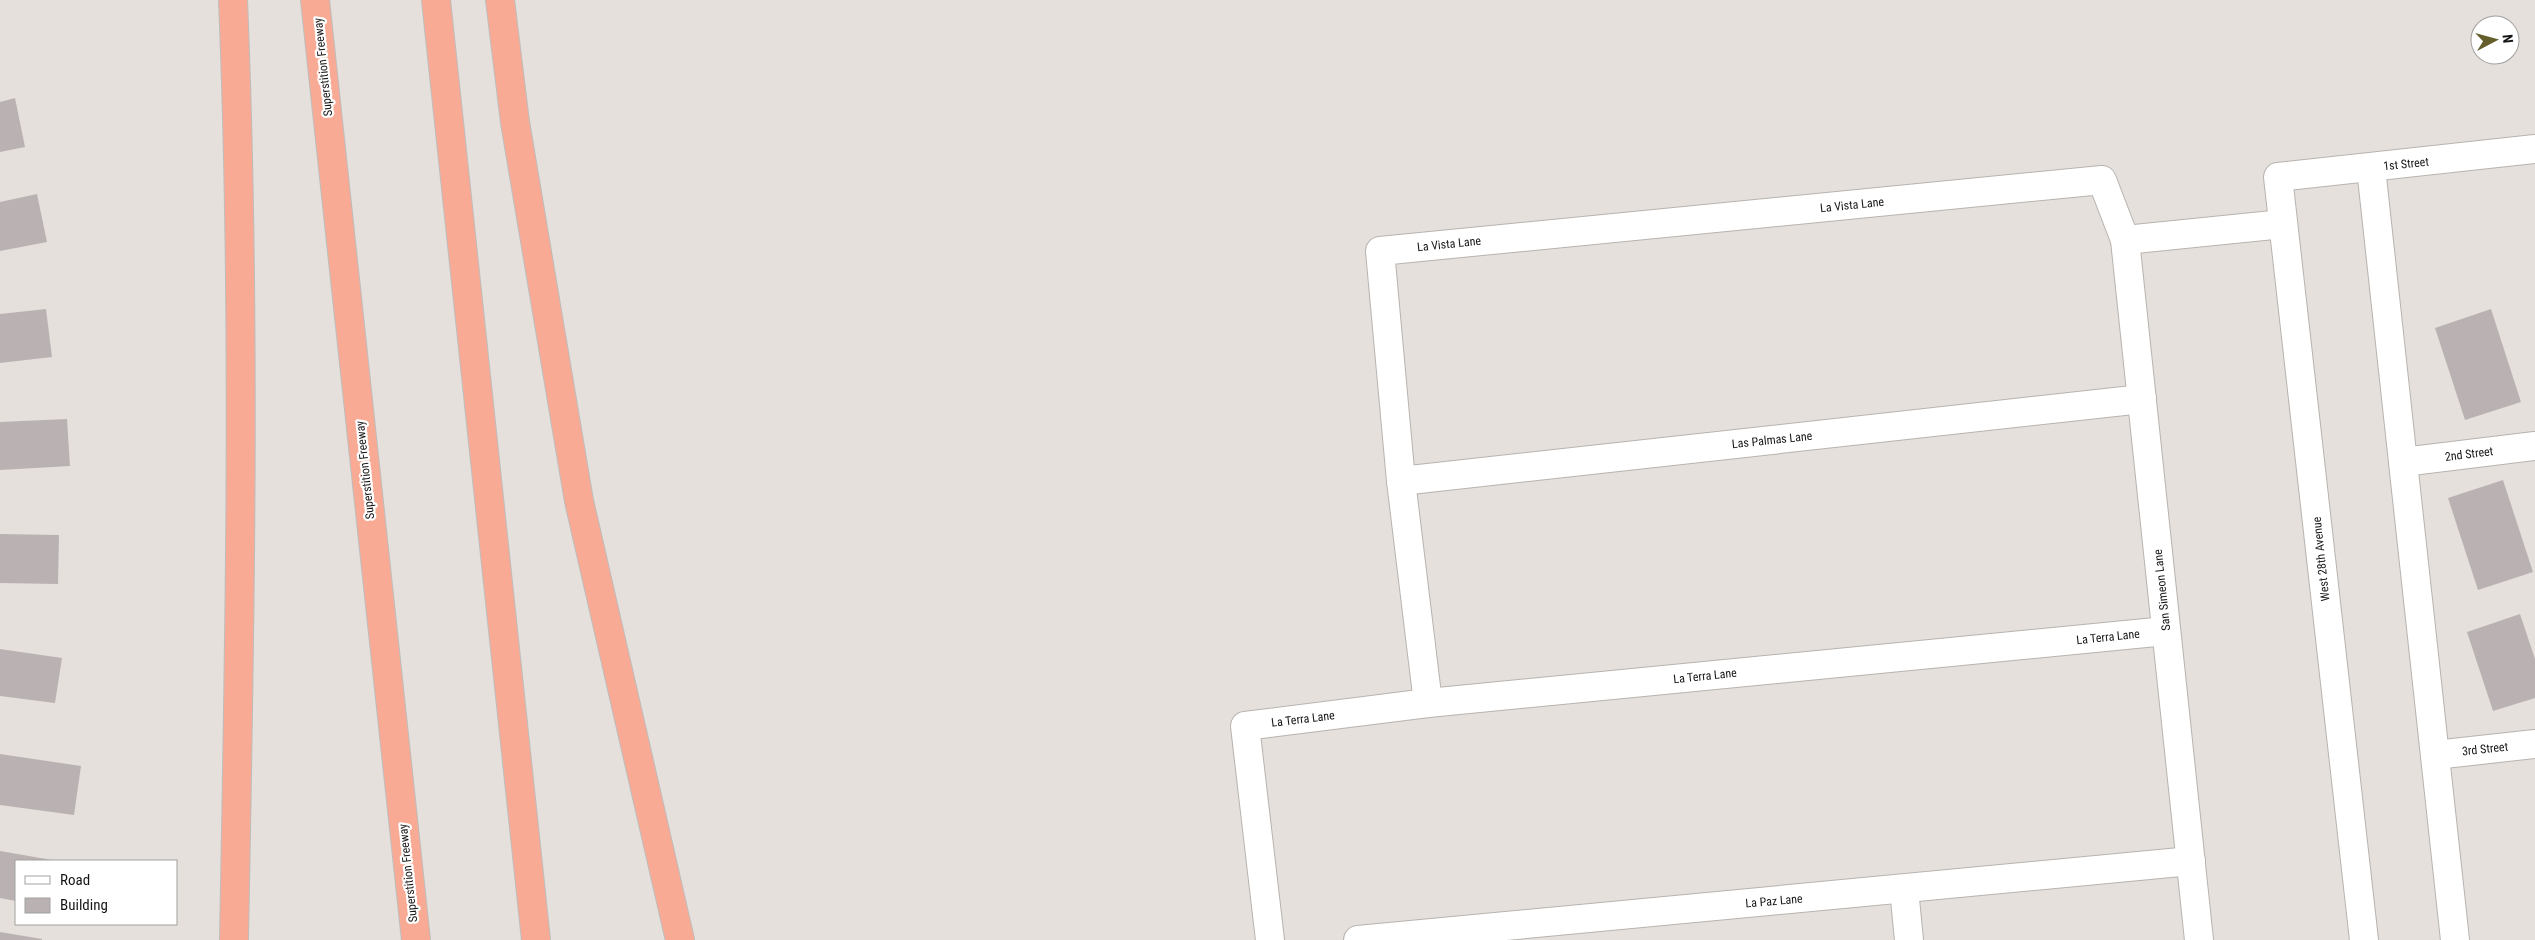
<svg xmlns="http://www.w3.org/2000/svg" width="2535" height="940" viewBox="0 0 2535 940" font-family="'Roboto Condensed',sans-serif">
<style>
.building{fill:#bab2b2}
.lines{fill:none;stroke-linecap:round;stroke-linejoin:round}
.minor-casing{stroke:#b8b3af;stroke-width:30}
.highway-casing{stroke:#bebdbd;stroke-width:30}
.minor{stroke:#fff;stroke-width:28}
.highway{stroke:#f8aa94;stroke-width:28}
.labels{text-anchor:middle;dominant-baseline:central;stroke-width:4.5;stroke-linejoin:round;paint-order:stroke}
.street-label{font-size:12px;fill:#171514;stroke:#fff}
</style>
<rect width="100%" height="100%" fill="#e5e0db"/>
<g class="building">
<path d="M15 98 25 147 0 152V102Z"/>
<path d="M37 194 47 242 0 251V202Z"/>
<path d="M46 309 52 357 0 363V314Z"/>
<path d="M2491 309 2521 402 2465 420 2435 328Z"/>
<path d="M67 419 70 466 0 470V422Z"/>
<path d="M2503 480 2533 572 2478 590 2448 498Z"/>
<path d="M0 534 59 535 58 584 0 583Z"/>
<path d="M2520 614 2535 659V698L2493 711 2467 632Z"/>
<path d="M0 649 62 658 55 703 0 696Z"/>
<path d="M0 754 81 766 74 815 0 805Z"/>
<path d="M0 851 52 860V861H16V901L0 898Z"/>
<path d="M0 932 42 939V940H0Z"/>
</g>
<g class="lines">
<g class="minor-casing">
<g id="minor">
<path d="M2371 168 2455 940"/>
<path d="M2125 240 2283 224"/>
<path d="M2403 462 2535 446"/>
<path d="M1401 481 2142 399"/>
<path d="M1428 703 1401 481 1380 251 2102 180 2125 240 2199 940"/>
<path d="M2435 755 2535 744"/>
<path d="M1904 889 1909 940"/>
<path d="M1270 940 1245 726 1428 703 2166 631"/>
<path d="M1358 940 2191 861"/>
<path d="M2364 940 2278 177 2535 149"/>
</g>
</g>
<g class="highway-casing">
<g id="highway">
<path d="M233 0C246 313 240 627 234 940"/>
<path d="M315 0 416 940"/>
<path d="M436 0 536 940"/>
<path d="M500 0 515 122 579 501 680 940"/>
</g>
</g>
<use href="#minor" class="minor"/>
<use href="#highway" class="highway"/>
</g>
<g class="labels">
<g class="street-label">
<text transform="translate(323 67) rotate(-96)">Superstition Freeway</text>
<text transform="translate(2406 164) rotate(-6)">1st Street</text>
<text transform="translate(1852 205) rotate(-6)">La Vista Lane</text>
<text transform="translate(1449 244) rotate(-6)">La Vista Lane</text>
<text transform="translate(1772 440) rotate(-6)">Las Palmas Lane</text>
<text transform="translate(2469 454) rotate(-7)">2nd Street</text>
<text transform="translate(365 470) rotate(-96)">Superstition Freeway</text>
<text transform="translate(2321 559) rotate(-96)">West 28th Avenue</text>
<text transform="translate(2162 590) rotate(-96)">San Simeon Lane</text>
<text transform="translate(2108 637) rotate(-6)">La Terra Lane</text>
<text transform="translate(1705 676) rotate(-6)">La Terra Lane</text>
<text transform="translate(1303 719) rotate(-7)">La Terra Lane</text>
<text transform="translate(2485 749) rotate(-6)">3rd Street</text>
<text transform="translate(408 873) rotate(-96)">Superstition Freeway</text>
<text transform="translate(1774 901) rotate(-5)">La Paz Lane</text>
</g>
</g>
<rect x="15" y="860" width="162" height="65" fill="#ffffff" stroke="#a2a1a1"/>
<rect x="25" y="876" width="25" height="8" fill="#ffffff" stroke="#a2a1a1"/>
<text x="60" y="885" font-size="15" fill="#171514">Road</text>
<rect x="25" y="898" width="25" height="15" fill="#bab2b2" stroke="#a2a1a1"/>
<text x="60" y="910" font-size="15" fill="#171514">Building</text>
<g transform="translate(2495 40) rotate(84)"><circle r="24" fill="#ffffff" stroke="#a2a1a1"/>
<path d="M0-4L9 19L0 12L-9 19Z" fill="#645e2b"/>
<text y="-8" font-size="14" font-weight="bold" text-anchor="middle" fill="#171514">N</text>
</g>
</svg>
